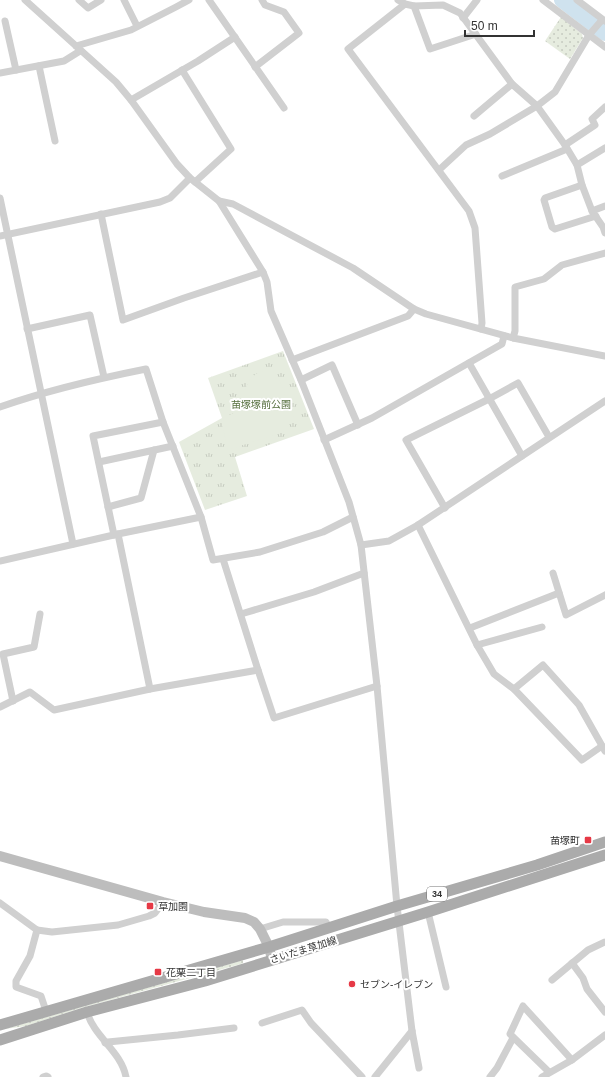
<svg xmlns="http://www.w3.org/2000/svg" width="605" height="1077" viewBox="0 0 605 1077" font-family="Helvetica,'Noto Sans JP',sans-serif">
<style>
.grass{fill:url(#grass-dots)}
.park{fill:url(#park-tufts)}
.garden{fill:#e6ecdf}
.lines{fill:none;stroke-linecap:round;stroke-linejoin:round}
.river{stroke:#cfe2ee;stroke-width:16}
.street{stroke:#d0d0d0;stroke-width:7}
.secondary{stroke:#bdbdbd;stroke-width:10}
.primary{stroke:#ababab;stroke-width:11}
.poi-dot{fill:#e63946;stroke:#fff;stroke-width:1.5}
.labels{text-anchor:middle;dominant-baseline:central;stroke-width:4;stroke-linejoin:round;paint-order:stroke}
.shield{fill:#fff;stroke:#707070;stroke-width:1}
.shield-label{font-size:9px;font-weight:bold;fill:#333}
.park-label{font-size:10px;fill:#56703f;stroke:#fff}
.poi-label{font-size:10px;fill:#333;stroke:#fff;text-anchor:start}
.street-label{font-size:10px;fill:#333;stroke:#fff}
</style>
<defs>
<pattern id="grass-dots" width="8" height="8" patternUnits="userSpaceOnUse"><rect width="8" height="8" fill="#e6ecdf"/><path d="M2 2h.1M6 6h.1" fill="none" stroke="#c6cbc0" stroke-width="1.8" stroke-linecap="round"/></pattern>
<pattern id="park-tufts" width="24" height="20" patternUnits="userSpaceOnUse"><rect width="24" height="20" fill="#e6ecdf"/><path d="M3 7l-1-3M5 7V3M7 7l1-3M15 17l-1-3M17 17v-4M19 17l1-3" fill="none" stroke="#c6cbc0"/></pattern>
</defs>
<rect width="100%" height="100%" fill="#fff"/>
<g class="grass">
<path d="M561 17 582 34 583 38 570 59 545 41Z"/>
<path d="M243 960V963L241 964 81 1008 26 1026 5 1029Z"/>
</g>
<path class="park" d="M283 351 314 429 235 457 247 496 205 510 179 442 222 418 208 378Z"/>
<path class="garden" d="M261 371 273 372 278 376 295 421 287 424 289 430 228 450 221 420C226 415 233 415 237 410 248 395 241 381 261 371Z"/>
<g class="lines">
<path class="river" d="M562 0 605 33"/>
<g class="street">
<path d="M25 0 116 82 131 100 177 164 190 178 219 201 233 204 353 268 414 309 426 314 513 338 605 356"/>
<path d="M79 0 88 8 101 0"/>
<path d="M124 0 137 26"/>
<path d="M209 0 284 108"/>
<path d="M398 0 405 4 414 6 443 5 460 13 512 84 537 106 565 145 577 165 582 185 592 211 603 227 605 233"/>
<path d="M543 0 605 47"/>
<path d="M577 0 605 21"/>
<path d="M405 4 348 49 469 211 475 228 482 323 481 329"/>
<path d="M414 6 430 49 476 34"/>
<path d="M463 18 477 0"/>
<path d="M5 21 16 70"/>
<path d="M76 46 131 30 176 7 189 0"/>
<path d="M39 66 55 141"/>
<path d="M255 67 299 33 284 12 265 5 262 0"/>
<path d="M182 70 231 149 195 182"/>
<path d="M0 73 64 61 80 51"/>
<path d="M131 100 198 61 235 37"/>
<path d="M474 116 512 84"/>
<path d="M565 145 595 125 592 119 605 107"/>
<path d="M577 165 605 148"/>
<path d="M439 170 466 145 490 134 537 106 555 92 589 35 602 20"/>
<path d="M502 176 567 149"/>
<path d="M582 185 545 198 544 200 552 227 555 229 596 216"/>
<path d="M0 198 73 544"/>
<path d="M219 201 263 272 267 282 271 311 301 380 349 502 361 545 377 686 397 906 412 1031 419 1068"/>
<path d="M592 211 605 206"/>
<path d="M101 214 123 320 184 298 263 272"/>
<path d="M0 236 160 202 170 198 190 178"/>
<path d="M27 329 90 315 104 377"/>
<path d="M513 338 515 331V287L544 279 562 265 605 253"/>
<path d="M292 360 408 316 414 309"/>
<path d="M469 363 522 456"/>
<path d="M301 380 332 365 358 425"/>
<path d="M0 407C48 390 96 379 146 369L163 422 201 517 213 560 260 552 323 532 353 517"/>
<path d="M324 440 372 418 502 344 504 336"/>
<path d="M99 462 173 446"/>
<path d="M108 507 141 498 154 450"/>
<path d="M445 508 406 440 489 399 518 383 549 437"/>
<path d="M418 525 477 645 494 674 514 689 582 760 602 746"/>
<path d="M118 534 150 689"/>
<path d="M114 535 93 436 163 422"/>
<path d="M361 545 389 541 418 525 605 401"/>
<path d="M223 559 258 670 274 718 377 686"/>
<path d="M0 561 118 534 201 517"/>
<path d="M553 573 566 615 605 595"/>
<path d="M241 614 314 592 364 573"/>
<path d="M470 628 559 593"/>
<path d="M477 645 542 627"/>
<path d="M514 689 543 665 579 705 605 751"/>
<path d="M13 701 3 654 34 647 40 614"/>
<path d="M0 707 30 692 54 710 150 689 258 670"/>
<path d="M0 903 37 930 52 932 118 925 149 916 155 913 163 902"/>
<path d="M428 912 446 987"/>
<path d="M260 929 283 922H326L329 928"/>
<path d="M37 930 30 956 16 981V987L41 996 46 1011"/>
<path d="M572 963 583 978 587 989 605 1012"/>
<path d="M552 980 588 950 605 942"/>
<path d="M87 1012C94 1037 121 1051 126 1077"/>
<path d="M262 1023 302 1010 311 1023 362 1077"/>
<path d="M105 1043 108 1042 178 1035 234 1028"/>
<path d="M549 1072 510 1034 523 1006 572 1060"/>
<path d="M43 1077 46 1076 48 1077"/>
<path d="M375 1077 412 1031"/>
<path d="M490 1077 497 1068 513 1038"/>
<path d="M542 1077 572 1060 605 1035"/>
</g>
<path class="secondary" d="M0 856 163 902 204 912 245 918 254 922 260 929 269 947 272 960"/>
<g class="primary">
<path d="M0 1025 269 947 397 906 537 865 605 842"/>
<path d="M0 1040 87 1012 205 981 428 912 605 855"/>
</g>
</g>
<g class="poi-dot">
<rect x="584" y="836" width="8" height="8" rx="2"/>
<rect x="146" y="902" width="8" height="8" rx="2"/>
<rect x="154" y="968" width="8" height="8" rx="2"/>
<circle cx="352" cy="984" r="4"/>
</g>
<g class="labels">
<rect class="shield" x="427" y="887" width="20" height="14" rx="3"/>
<g class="shield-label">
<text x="437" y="894">34</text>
</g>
<g class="park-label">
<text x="261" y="404">苗塚塚前公園</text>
</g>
<g class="poi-label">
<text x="580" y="840" text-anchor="end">苗塚町</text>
<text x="158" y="906">草加園</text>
<text x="166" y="972">花栗二丁目</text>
<text x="360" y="984">セブン-イレブン</text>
</g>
<g class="street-label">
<text transform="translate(303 950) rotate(-17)">さいたま草加線</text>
</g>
</g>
<path d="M465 30v6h69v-6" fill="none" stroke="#333333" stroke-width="2"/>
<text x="471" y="30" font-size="12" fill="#333333" stroke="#ffffff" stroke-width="3" paint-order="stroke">50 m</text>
</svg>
